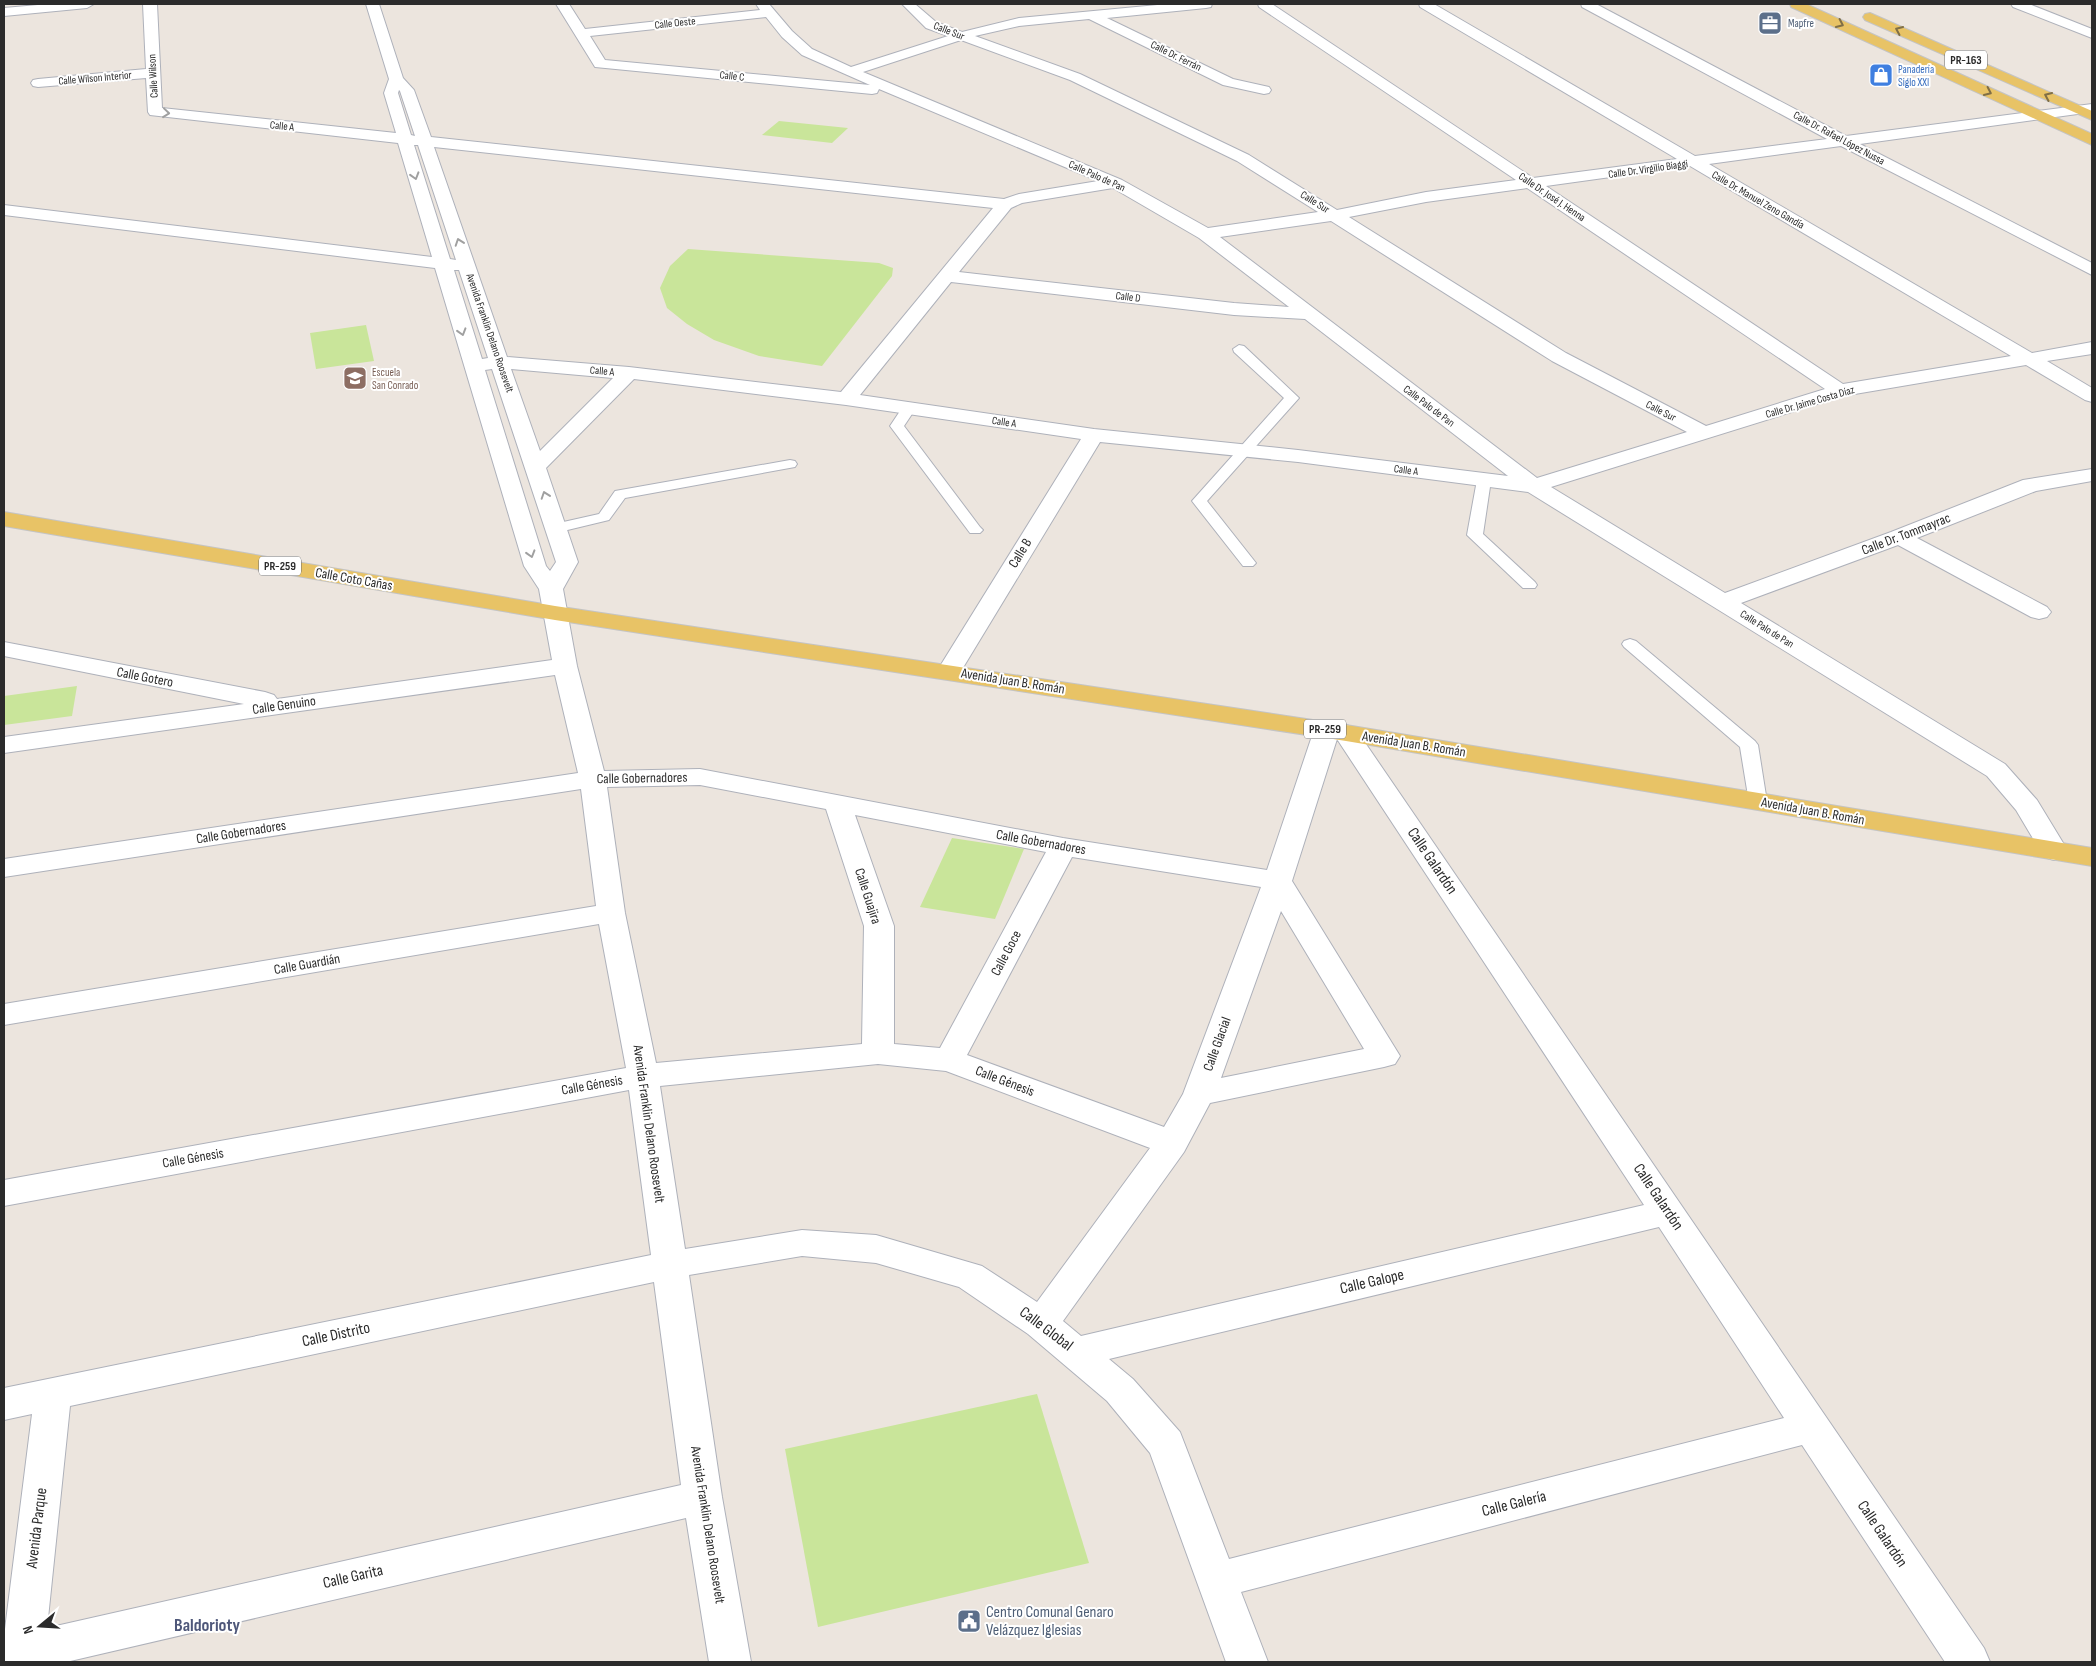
<svg xmlns="http://www.w3.org/2000/svg" width="2096" height="1666" viewBox="0 0 2096 1666" font-family="'Sofia Sans Condensed',sans-serif">
<style>
.pitch{fill:#c9e59a}
.lines{fill:none;stroke-linecap:round;stroke-linejoin:round}
.lane-casing{stroke:#aeb1ba;stroke-width:2}
.street-casing{stroke:#aeb1ba;stroke-width:2}
.primary-casing{stroke:#c4c4c4;stroke-width:2}
.lane{fill:#fff;fill-rule:evenodd}
.street{fill:#fff;fill-rule:evenodd}
.primary{fill:#e8c366;fill-rule:evenodd}
.oneway{stroke:#806f46}
.oneway2{stroke:#a0a0a0}
.labels{text-anchor:middle;dominant-baseline:central;stroke-width:4;stroke-linejoin:round;paint-order:stroke}
.far-street-label{font-size:11px;fill:#2b2b2b;stroke:#fff}
.far-service-label{font-size:11px;fill:#4e5e75;stroke:#fff;text-anchor:start}
.far-shop-label{font-size:11px;fill:#366cbe;stroke:#fff;text-anchor:start}
.far-education-label{font-size:11px;fill:#785e54;stroke:#fff;text-anchor:start}
.shield{fill:#fff;stroke:#6b6b6b;stroke-width:1}
.shield-label{font-size:12px;font-weight:bold;fill:#2b2b2b}
.street-label{font-size:14px;fill:#2b2b2b;stroke:#fff}
.near-street-label{font-size:16px;fill:#2b2b2b;stroke:#fff}
.near-service-label{font-size:16px;fill:#4e5e75;stroke:#fff;text-anchor:start}
.near-neighbourhood-label{font-size:18px;font-weight:bold;fill:#4e5779;stroke:#fff}
</style>
<rect width="100%" height="100%" fill="#ece5de"/>
<g class="pitch">
<path d="M779 121 848 128 832 143 762 135Z"/>
<path d="M688 249 879 263 893 268 892 276 822 366 759 356 714 340 687 324 667 308 660 288 670 266Z"/>
<path d="M366 325 374 361 316 369 310 333Z"/>
<path d="M77 686 72 716 4 725V696Z"/>
<path d="M952 838 1024 849 995 919 920 907Z"/>
<path d="M1037 1394 1089 1563 818 1627 785 1449Z"/>
</g>
<g class="lines">
<g class="lane-casing">
<g id="lane">
<path d="M1239 345 1244 346 1299 398 1207 501 1256 563 1253 566H1243L1192 501 1284 398 1234 352 1233 349Z"/>
<path d="M909 404 916 408 904 426 980 527 983 530 980 533H970L890 426 904 405Z"/>
<path d="M790 460 795 461 797 464 795 467 625 498 609 520 555 533 550 531 547 528 550 525 599 514 615 491Z"/>
<path d="M1484 476 1489 477 1491 480 1483 534 1535 582 1537 585 1535 588H1523L1467 535 1477 480 1479 477Z"/>
<path d="M1630 639 1636 641 1755 741 1758 745 1767 802 1764 806 1758 808 1752 806 1749 802 1740 747 1624 647 1622 644 1624 641Z"/>
</g>
</g>
<g class="street-casing">
<g id="street">
<path d="M49 4H94L87 8 4 16V8Z"/>
<path d="M143 4H157L162 108 396 133 384 93 389 79 366 4H379L403 78 414 90 431 137 1004 199 1019 194 1098 181 879 89 877 93 872 94 595 67 556 4H569L585 29 760 10 756 4H769L792 31 812 49 851 67 948 36 926 28 902 4H915L936 22 962 32 1019 18 1168 4H1212L1211 7 1206 8 1107 18 1233 79 1269 87 1271 90 1269 93 1264 94 1223 85 1089 19 1019 26 975 36 1080 74 1249 155 1337 210 1426 192 1516 180 1259 7 1258 4H1272L1533 178 1677 159 1420 7 1419 4H1434L1695 156 1827 139 1582 7 1581 4H1596L1846 136 2092 104V112L1860 144 2092 263V275L1841 146 1709 164 2032 353 2092 342V354L2047 361 2092 388V402L2085 400 2026 365 1843 396 1551 487 1725 593 1891 532 2023 480 2092 469V481L2036 491 1917 538 2047 607 2051 612 2047 617 2039 619 2031 617 1898 545 1741 603 2005 764 2037 800 2068 851 2064 857 2054 860 2044 857 2016 810 1987 776 1528 492 1298 462 1100 442 961 671 958 676 949 678 940 676 937 671 1081 439 846 405 634 379 546 468 578 562 563 589 577 666 604 771 700 769 1063 838 1267 870 1314 730 1318 725 1327 722 1336 725 1338 727 1346 725 1355 728 1984 1648 1990 1662H1945L1802 1445 1241 1592 1268 1662H1226L1150 1453 1107 1401 1028 1334 959 1287 876 1263 802 1256 689 1275 722 1497 751 1662H709L686 1518 66 1662H4V1637L32 1414 4 1420V1388L651 1255 629 1090 4 1206V1180L626 1068 599 924 4 1025V1004L596 906 581 789 4 877V859L578 773 555 675 4 753V737L244 704 4 656V642L265 692 274 695 277 699 552 660 539 589 524 566 435 268 4 215V205L432 257 398 143 150 115 148 112 146 78 38 87 33 86 31 83 33 80 38 79 146 69ZM766 17 782 37 802 55 870 85 605 60 590 36ZM961 40 1070 80 1237 161 1318 212 1208 228 1122 180 863 72ZM399 90 400 91 415 136 411 135 398 93ZM414 145H418L456 260 450 259ZM434 147 993 208 841 392 629 367 507 357ZM1690 166 2011 356 1843 384 1546 186ZM1113 188 1199 238 1289 307 1234 303 959 272 1011 208 1022 203ZM1527 188 1825 389 1706 426 1566 353 1349 217 1426 202ZM1331 221 1552 361 1687 432 1537 478 1220 237ZM454 270H459L488 358 482 359ZM951 282 1234 315 1305 319 1508 476 1298 450 1094 429 860 395ZM492 369 556 562 550 571 546 566 485 370ZM511 369 613 378 540 451ZM1337 739 1644 1205 1081 1336 1063 1321 1184 1152 1210 1103 1384 1067 1395 1064 1400 1056 1292 881ZM700 785 826 809 864 926 862 1044 656 1063 625 913 607 787ZM855 815 1046 852 940 1048 894 1044V926ZM1072 857 1261 887 1183 1094 1164 1127 967 1055ZM1281 911 1364 1049 1221 1078ZM878 1064 946 1071 1150 1148 1037 1302 982 1266 876 1235 802 1230 685 1249 660 1086ZM1659 1227 1784 1418 1229 1559 1180 1432 1133 1379 1109 1359ZM654 1282 681 1485 47 1628 70 1406Z"/>
<path d="M2011 4H2029L2092 29V38L2013 7Z"/>
</g>
</g>
<g class="primary-casing">
<g id="primary">
<path d="M1790 4H1806L2092 134V145L1791 7Z"/>
<path d="M1870 13 2092 111V120L1865 20 1863 17 1865 14Z"/>
<path d="M4 512 555 606 1346 725 2092 848V866L1346 741 555 620 4 526Z"/>
</g>
</g>
<use href="#lane" class="lane"/>
<use href="#street" class="street"/>
<use href="#primary" class="primary"/>
</g>
<defs><path id="oneway-chevron" d="M-2-3.5L2.5 0L-2 3.5" fill="none" stroke-width="1.6" stroke-linecap="round" stroke-linejoin="round" transform="scale(1.25)"/></defs>
<g class="oneway">
<use href="#oneway-chevron" transform="translate(1840 24) rotate(25)"/>
<use href="#oneway-chevron" transform="translate(1899 30) rotate(-156)"/>
<use href="#oneway-chevron" transform="translate(1988 92) rotate(25)"/>
<use href="#oneway-chevron" transform="translate(2048 96) rotate(-156)"/>
</g>
<g class="oneway2">
<use href="#oneway-chevron" transform="translate(166 113) rotate(6)"/>
<use href="#oneway-chevron" transform="translate(415 176) rotate(73)"/>
<use href="#oneway-chevron" transform="translate(459 242) rotate(-109)"/>
<use href="#oneway-chevron" transform="translate(462 332) rotate(73)"/>
<use href="#oneway-chevron" transform="translate(545 495) rotate(-109)"/>
<use href="#oneway-chevron" transform="translate(531 554) rotate(73)"/>
</g>
<defs>
<g id="office-square" transform="scale(1.25)"><rect x="-9" y="-9" width="18" height="18" rx="4" fill="#5c6f8a" stroke="#fff"/><path d="M-6-3h4V-5.5h4V-3h4V5H-6ZM-1-4.5V-3h2v-1.5ZM-6 0V1H6V0Z" fill="#fff"/></g>
<g id="shop-square" transform="scale(1.25)"><rect x="-9" y="-9" width="18" height="18" rx="4" fill="#3f7fe0" stroke="#fff"/><path d="M-5-2.5h2.3a2.7 3.5 0 0 1 5.4 0H5L5.5 6h-11ZM-1.5-2.5h3a1.5 2.3 0 0 0-3 0Z" fill="#fff"/></g>
<g id="school-square" transform="scale(1.25)"><rect x="-9" y="-9" width="18" height="18" rx="4" fill="#8d6e63" stroke="#fff"/><path d="M0-5L7-2L0 1L-7-2ZM-4 1L0 2.5L4 1V4Q0 6-4 4Z" fill="#fff"/></g>
<g id="civic-square" transform="scale(1.25)"><rect x="-9" y="-9" width="18" height="18" rx="4" fill="#5c6f8a" stroke="#fff"/><path d="M-.6-6.5H3V-4.5H.6V-3L4-1V1h2V6H-6V1h2V-1L-.6-3ZM-1.2 2.5V6h2.4V2.5Z" fill="#fff"/></g>
</defs>
<g fill-rule="evenodd">
<use href="#office-square" x="1770" y="23"/>
<use href="#shop-square" x="1881" y="75"/>
<use href="#school-square" x="355" y="378"/>
<use href="#civic-square" x="969" y="1621"/>
</g>
<g class="labels">
<g class="far-street-label">
<text transform="translate(675 23) rotate(-6)">Calle Oeste</text>
<text transform="translate(949 31) rotate(22)">Calle Sur</text>
<text transform="translate(1176 56) rotate(26)">Calle Dr. Ferrán</text>
<text transform="translate(153 76) rotate(-93)">Calle Wilson</text>
<text transform="translate(732 76) rotate(6)">Calle C</text>
<text transform="translate(95 78) rotate(-5)">Calle Wilson Interior</text>
<text transform="translate(282 126) rotate(6)">Calle A</text>
<text transform="translate(1839 138) rotate(28)">Calle Dr. Rafael López Nussa</text>
<text transform="translate(1648 169) rotate(-8)">Calle Dr. Virgilio Biaggi</text>
<text transform="translate(1097 176) rotate(24)">Calle Palo de Pan</text>
<text transform="translate(1552 197) rotate(34)">Calle Dr. José J. Henna</text>
<text transform="translate(1758 200) rotate(30)">Calle Dr. Manuel Zeno Gandía</text>
<text transform="translate(1315 202) rotate(32)">Calle Sur</text>
<text transform="translate(1128 297) rotate(7)">Calle D</text>
<text transform="translate(490 333) rotate(71)">Avenida Franklin Delano Roosevelt</text>
<text transform="translate(602 371) rotate(5)">Calle A</text>
<text transform="translate(1810 402) rotate(-16)">Calle Dr. Jaime Costa Díaz</text>
<text transform="translate(1429 406) rotate(37)">Calle Palo de Pan</text>
<text transform="translate(1661 411) rotate(27)">Calle Sur</text>
<text transform="translate(1004 422) rotate(8)">Calle A</text>
<text transform="translate(1406 470) rotate(7)">Calle A</text>
<text transform="translate(1767 629) rotate(32)">Calle Palo de Pan</text>
</g>
<g class="far-service-label">
<text x="1788" y="23">Mapfre</text>
</g>
<g class="far-shop-label">
<text x="1898" y="69">Panadería<tspan x="1898" dy="13">Siglo XXI</tspan></text>
</g>
<g class="far-education-label">
<text x="372" y="372">Escuela<tspan x="372" dy="13">San Conrado</tspan></text>
</g>
<g class="shield">
<rect x="1945" y="50.5" width="42" height="19" rx="4"/>
<rect x="259" y="556.5" width="42" height="19" rx="4"/>
<rect x="1304" y="719.5" width="42" height="19" rx="4"/>
</g>
<g class="shield-label">
<text x="1966" y="60">PR-163</text>
<text x="280" y="566">PR-259</text>
<text x="1325" y="729">PR-259</text>
</g>
<g class="street-label">
<text transform="translate(1906 534) rotate(-21)">Calle Dr. Tommayrac</text>
<text transform="translate(1020 553) rotate(-59)">Calle B</text>
<text transform="translate(354 579) rotate(10)">Calle Coto Cañas</text>
<text transform="translate(145 677) rotate(11)">Calle Gotero</text>
<text transform="translate(1013 681) rotate(9)">Avenida Juan B. Román</text>
<text transform="translate(284 705) rotate(-8)">Calle Genuino</text>
<text transform="translate(1414 744) rotate(9)">Avenida Juan B. Román</text>
<text transform="translate(642 778) rotate(-1)">Calle Gobernadores</text>
<text transform="translate(1813 811) rotate(10)">Avenida Juan B. Román</text>
<text transform="translate(241 832) rotate(-9)">Calle Gobernadores</text>
<text transform="translate(1041 842) rotate(10)">Calle Gobernadores</text>
<text transform="translate(868 896) rotate(72)">Calle Guajira</text>
<text transform="translate(1006 953) rotate(-62)">Calle Goce</text>
<text transform="translate(307 964) rotate(-10)">Calle Guardián</text>
<text transform="translate(1217 1044) rotate(-70)">Calle Glacial</text>
<text transform="translate(1005 1081) rotate(21)">Calle Génesis</text>
<text transform="translate(592 1085) rotate(-10)">Calle Génesis</text>
<text transform="translate(649 1124) rotate(82)">Avenida Franklin Delano Roosevelt</text>
<text transform="translate(193 1158) rotate(-10)">Calle Génesis</text>
<text transform="translate(708 1525) rotate(81)">Avenida Franklin Delano Roosevelt</text>
</g>
<g class="near-street-label">
<text transform="translate(1432 861) rotate(56)">Calle Galardón</text>
<text transform="translate(1658 1197) rotate(56)">Calle Galardón</text>
<text transform="translate(1372 1282) rotate(-13)">Calle Galope</text>
<text transform="translate(1046 1329) rotate(37)">Calle Global</text>
<text transform="translate(336 1335) rotate(-12)">Calle Distrito</text>
<text transform="translate(1514 1504) rotate(-14)">Calle Galería</text>
<text transform="translate(37 1528) rotate(-83)">Avenida Parque</text>
<text transform="translate(1882 1534) rotate(56)">Calle Galardón</text>
<text transform="translate(353 1577) rotate(-13)">Calle Garita</text>
</g>
<g class="near-service-label">
<text x="986" y="1612">Centro Comunal Genaro<tspan x="986" dy="18">Velázquez Iglesias</tspan></text>
</g>
<g class="near-neighbourhood-label">
<text x="207" y="1625">Baldorioty</text>
</g>
</g>
<rect width="2096" height="1666" fill="none" stroke="#2b2b2b" stroke-width="10"/>
<g transform="translate(40 1626) rotate(252)" stroke="#ffffff" stroke-width="4" paint-order="stroke">
<path d="M0-4L9 19L0 12L-9 19Z" fill="#2b2b2b"/>
<text y="-8" font-size="14" font-weight="bold" text-anchor="middle" fill="#2b2b2b">N</text>
</g>
</svg>
